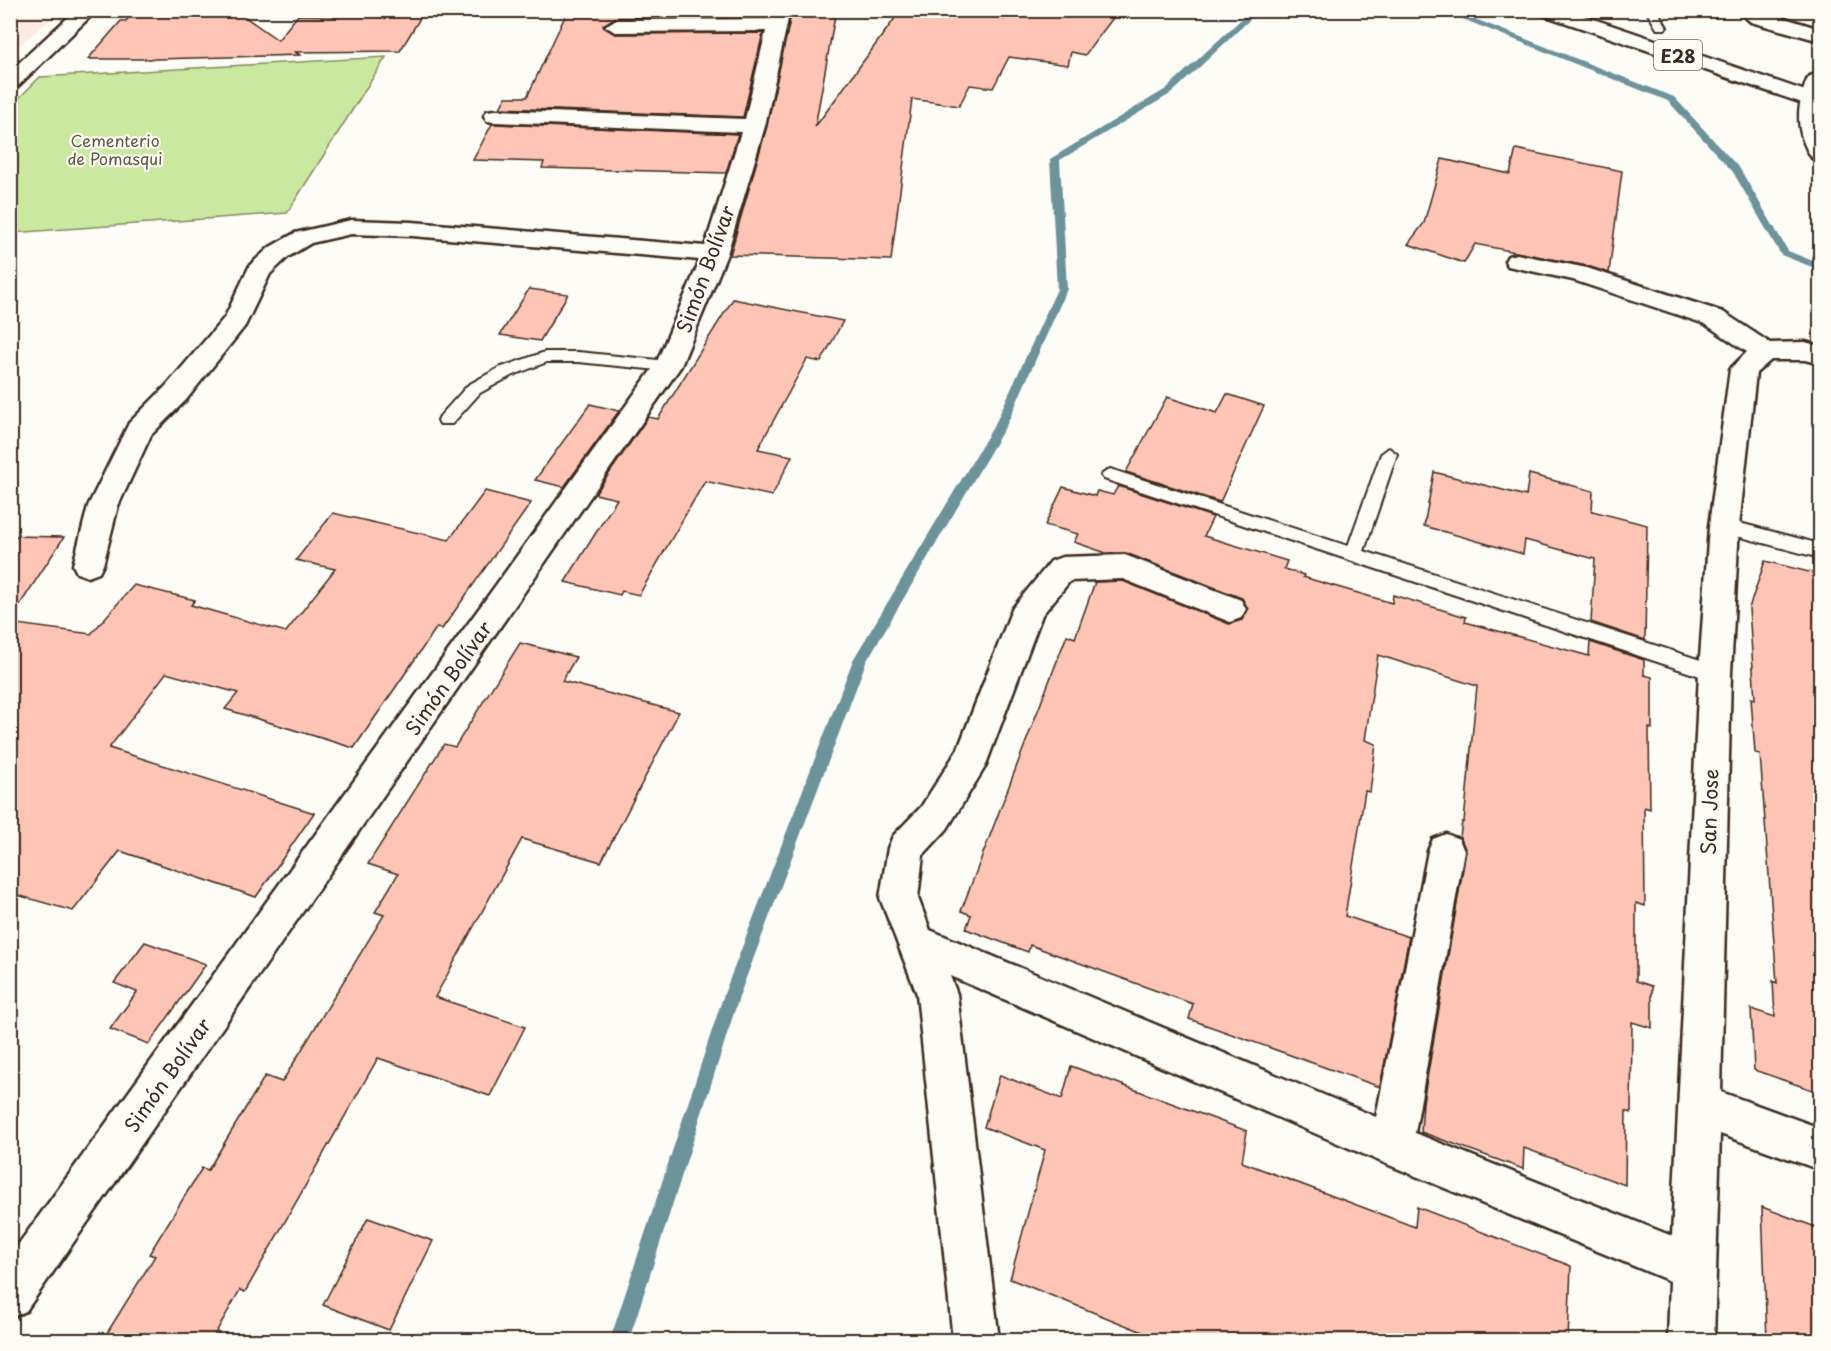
<svg xmlns="http://www.w3.org/2000/svg" width="1831" height="1351" viewBox="0 0 1831 1351" font-family="'Playpen Sans',sans-serif">
<style>
.built{fill:#fdebe3}
.green{fill:#cbe8a0;stroke:#83895f;stroke-width:1.5}
.lines{fill:none;stroke-linecap:round;stroke-linejoin:round}
.stream{fill:#6c929a;fill-rule:evenodd}
.building{fill:#fec4b5;stroke:#3b2a1e;stroke-width:1.5}
.service-casing{stroke:#3b2a1e;stroke-width:4}
.minor-casing{stroke:#3b2a1e;stroke-width:5}
.primary-casing{stroke:#3b2a1e;stroke-width:5}
.service{fill:#fdfcf7;fill-rule:evenodd}
.minor{fill:#fdfcf7;fill-rule:evenodd}
.primary{fill:#fdfcf7;fill-rule:evenodd}
.labels{text-anchor:middle;dominant-baseline:central;stroke-width:4.5;stroke-linejoin:round;paint-order:stroke}
.far-park-label{font-size:16px;fill:#5f5a3e;stroke:#fdfcf7}
.shield{fill:#fdfcf7;stroke:#75695f;stroke-width:1.5}
.shield-label{font-size:18px;font-weight:bold;fill:#3b2a1e}
.street-label{font-size:20px;fill:#3b2a1e;stroke:#fdfcf7}
</style>
<rect width="100%" height="100%" fill="#fdfcf7"/>
<filter id="ink" filterUnits="userSpaceOnUse"><feTurbulence type="fractalNoise" baseFrequency=".0167" numOctaves="2"/><feDisplacementMap in="SourceGraphic" scale="12" xChannelSelector="R" yChannelSelector="G"/><feConvolveMatrix kernelMatrix="1 2 1 2 8 2 1 2 1" color-interpolation-filters="sRGB"/></filter>
<g filter="url(#ink)">
<path class="built" d="M11 10H61V11L11 52Z"/>
<path class="green" d="M386 57 287 213 11 233V106L40 77Z"/>
<g class="lines">
<g class="stream">
<path d="M1251 10H1260L1172 93 1060 160 1067 289 1008 422 866 662 740 994 629 1340H610L724 994 853 660 996 422 1057 289 1050 159 1166 89Z"/>
<path d="M1440 10H1452L1674 97 1740 169 1788 251 1820 264V270L1781 255 1733 172 1668 101Z"/>
</g>
</g>
<g class="building">
<path d="M135 10H235L278 40 298 15 336 16 340 10H425L400 51 295 52 300 55 157 59H88L121 21H126Z"/>
<path d="M568 10H769L767 17 615 18 603 25 615 34 763 33 743 117 500 108 506 97H527Z"/>
<path d="M792 10H836L815 127 901 10H993L997 17 1004 19 1017 10H1119L1085 55 1071 52 1068 65 1009 57 993 88 970 85 959 106 912 99 891 260 730 255 767 126Z"/>
<path d="M492 124H495L738 134 726 173 542 168 544 162 473 160Z"/>
<path d="M1516 149 1622 171 1609 273 1587 266 1475 244 1464 263 1408 244 1424 223 1442 159 1510 174Z"/>
<path d="M529 289 568 294 540 341 500 335Z"/>
<path d="M733 299 843 321 821 362 807 359 758 449 792 456 772 496 705 481 639 595 622 591 620 595 565 582 617 499 595 494 648 417 658 419Z"/>
<path d="M1227 394 1264 406 1220 502 1126 472 1167 397 1217 413Z"/>
<path d="M590 404 619 411 564 487 535 480Z"/>
<path d="M1434 472 1526 496 1529 474 1593 491 1592 511 1647 525 1645 640 1591 622 1595 559 1525 540 1523 554 1424 526Z"/>
<path d="M1118 486 1213 517 1204 536 1287 561 1284 569 1304 575 1303 577 1392 603 1393 595 1466 617 1465 622 1589 656 1590 642 1644 660V675L1652 677V729L1649 728 1650 809 1644 807 1645 906 1636 903V981L1652 986V1028L1632 1022 1631 1113 1626 1111 1625 1185 1524 1148 1523 1169 1421 1132 1423 1102 1466 851 1460 837 1462 822H1464L1477 686 1378 655 1365 740 1376 744 1370 792 1365 791 1345 916 1409 937 1380 1087 1189 1019 1193 1004 1030 945 1028 952 966 929 971 915 961 911 1067 635 1075 638 1095 582 1123 581 1229 624 1242 620 1248 610 1242 598 1126 553H1106L1074 542 1078 534 1045 525 1063 487 1095 496 1097 491 1113 495Z"/>
<path d="M485 491 531 503 442 629 437 627 354 748 225 709 238 693 166 673 109 748 314 813 256 897 120 851 73 911 10 893V623L91 634 134 585 195 600 191 605 286 632 335 569 296 560 333 513 449 540Z"/>
<path d="M10 536 64 537 10 620Z"/>
<path d="M1765 561 1821 575V1093L1754 1070 1751 1009 1775 1017 1773 981 1777 983 1760 754 1755 753 1751 698 1755 699 1749 608Z"/>
<path d="M520 643 576 657 562 681 679 712 601 862 522 839 435 997 525 1027 490 1096 378 1058 245 1292 240 1290 211 1341H102L155 1256 149 1254 202 1168 208 1170 265 1076 282 1082 384 915 375 912 398 874 368 864 444 744 455 747Z"/>
<path d="M145 942 206 964 149 1044 110 1029 137 992 114 983Z"/>
<path d="M1071 1066 1247 1131 1242 1162 1415 1227 1417 1207 1571 1266 1568 1341H1165L1010 1279 1045 1150 984 1127 1000 1075 1062 1099Z"/>
<path d="M1762 1207 1821 1229V1341H1767Z"/>
<path d="M368 1218 433 1241 389 1330 323 1305Z"/>
</g>
<g class="lines">
<g class="service-casing">
<g id="service">
<path d="M1646 10H1657L1667 27 1665 29H1657Z"/>
<path d="M545 352H578L668 361 676 366 668 371 578 362H547L511 376 480 393 452 424H440L438 420 440 416 468 385 499 368Z"/>
<path d="M1389 448 1397 454 1364 551 1722 667 1725 673 1722 679 1715 681 1104 479 1101 475 1110 469 1348 546 1381 454Z"/>
<path d="M1724 519 1820 544V558L1718 531 1715 526 1718 521Z"/>
</g>
</g>
<g class="minor-casing">
<g id="minor">
<path d="M76 10H97L17 87 10 89V71Z"/>
<path d="M771 10H790L765 126 727 254 681 366 26 1311 10 1318V1256L656 364 700 260 412 236 351 234 311 243 288 257 270 274 245 326 186 400 151 435 118 506 103 565 99 573 88 577 77 573 73 565 88 506 129 423 166 386 225 317 250 265 270 247 295 233 351 220 412 222 705 246 741 132 495 122 487 121 484 116 487 111 495 110 745 119 766 31 615 32 605 26 615 20 769 19Z"/>
<path d="M995 10H1015V11L1005 17 998 15Z"/>
<path d="M1736 10H1759L1820 29V41L1751 22Z"/>
<path d="M1817 74 1820 75V160L1812 158C1795 133 1796 107 1807 80L1810 76Z"/>
<path d="M1517 254 1587 268 1723 312 1770 343 1805 342 1820 346V364L1805 360H1771L1756 373 1739 526 1731 673 1721 1092 1820 1128V1170L1720 1134 1714 1340H1668L1670 1281 1377 1160 950 976 957 994 999 1340H953L917 994 880 898 888 848 893 836 921 807 958 749 1012 609 1051 561 1062 557 1125 555 1241 600 1246 609 1241 618 1230 622 1123 579 1070 581 1042 615 985 767 947 829 923 855 918 898 930 930 1376 1117 1428 851 1433 839 1446 834 1459 839 1464 851 1415 1133 1672 1236 1699 673 1709 526 1730 369 1747 352 1705 324 1573 280 1508 266 1505 261 1508 256Z"/>
</g>
</g>
<g class="primary-casing">
<path id="primary" d="M1538 10H1567L1820 96V109L1540 14Z"/>
</g>
<use href="#service" class="service"/>
<use href="#minor" class="minor"/>
<use href="#primary" class="primary"/>
</g>
</g>
<g class="labels">
<g class="far-park-label">
<text x="115" y="140">Cementerio<tspan x="115" dy="18">de Pomasqui</tspan></text>
</g>
<rect class="shield" x="1654" y="40" width="48" height="30" rx="4.5"/>
<g class="shield-label">
<text x="1678" y="55">E28</text>
</g>
<g class="street-label">
<text transform="translate(705 269) rotate(-70)">Simón Bolívar</text>
<text transform="translate(448 678) rotate(-55)">Simón Bolívar</text>
<text transform="translate(1709 812) rotate(-88)">San Jose</text>
<text transform="translate(167 1075) rotate(-55)">Simón Bolívar</text>
</g>
</g>
<rect width="1831" height="1351" fill="none" stroke="#fdfcf7" stroke-width="36"/>
<rect x="18" y="18" width="1795" height="1315" fill="none" stroke="#3b2a1e" stroke-width="2" filter="url(#ink)"/>
</svg>
